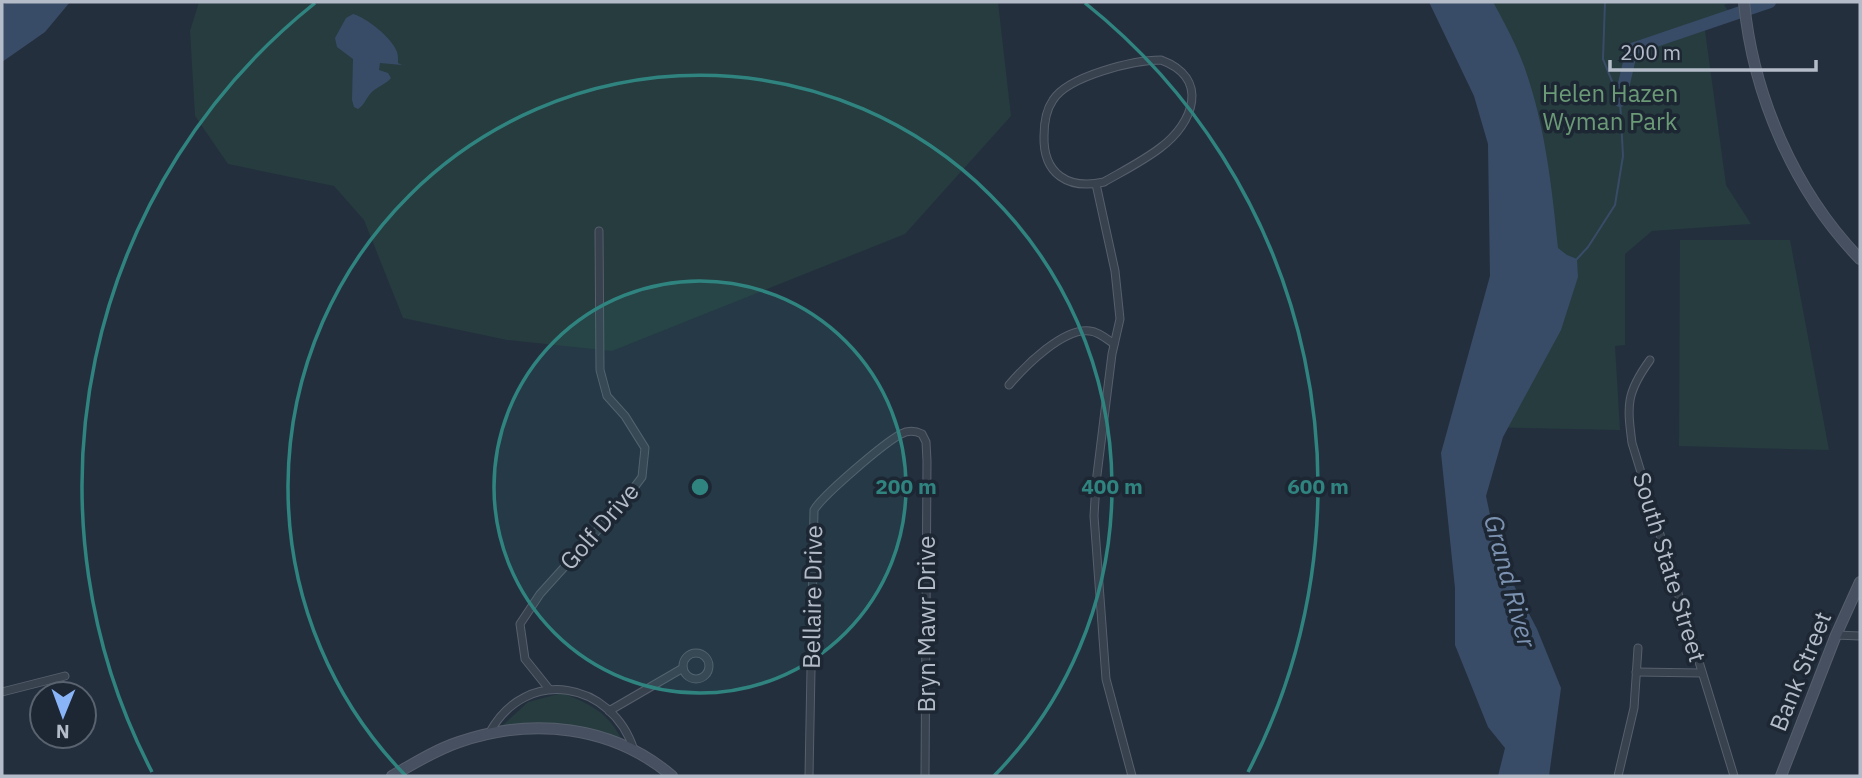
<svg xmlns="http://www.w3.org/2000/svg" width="1862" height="778" viewBox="0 0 1862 778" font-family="'IBM Plex Sans',sans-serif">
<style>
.green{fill:#263c3f}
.water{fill:#394c67}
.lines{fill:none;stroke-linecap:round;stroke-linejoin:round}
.stream{stroke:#394c67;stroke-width:2}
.river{stroke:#394c67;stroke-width:12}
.street-casing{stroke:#565f6c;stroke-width:9}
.secondary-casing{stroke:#565f6c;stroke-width:12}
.street{stroke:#38414e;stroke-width:7}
.secondary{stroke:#465061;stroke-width:10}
.ring{fill:none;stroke:#308480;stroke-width:3.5}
.labels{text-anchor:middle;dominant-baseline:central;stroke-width:7;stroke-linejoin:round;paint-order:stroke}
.park-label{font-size:24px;fill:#6b9a76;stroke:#1d2633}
.street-label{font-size:24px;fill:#b4bcc9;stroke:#1d2633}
.water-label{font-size:26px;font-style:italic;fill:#7c92b1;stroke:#1d2633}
.centre{fill:#308480;stroke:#1d2633;stroke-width:3.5}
.ring-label{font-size:21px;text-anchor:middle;font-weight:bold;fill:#308480;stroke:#1d2633;stroke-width:7;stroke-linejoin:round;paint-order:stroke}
</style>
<rect width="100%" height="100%" fill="#242f3e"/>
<g class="green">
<path d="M199 2H998L1011 116 905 234 612 351 507 340 403 318 364 220 334 186 228 164 195 116 190 31Z"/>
<path d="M1459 2H1732L1724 5 1730 13 1704 23 1726 185 1751 224 1652 231 1625 254V345L1615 346 1620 430 1484 427 1523 286Z"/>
<path d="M1680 240H1790L1829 450 1679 446Z"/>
<path d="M562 693C590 704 608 712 622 740L561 724 501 727 528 702Z"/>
</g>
<g class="water">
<path d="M8 2H70L45 32 2 62V5Z"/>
<path d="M1429 2H1493C1504 22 1516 44 1524 66 1545 124 1552 187 1558 248L1567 255 1577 259 1578 277 1561 330 1503 437 1486 496 1499 557 1537 629 1561 688 1549 776H1498L1505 748 1488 727 1455 645V588L1441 453 1490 276 1488 144 1474 96Z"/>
<path d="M353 14C366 17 393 39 397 52 398 55 398 59 398 63L402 65 380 63 379 70 388 73 391 78C385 85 376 87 370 94 365 100 365 104 358 109L354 107 352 100 353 59 337 47 335 38 346 18Z"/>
</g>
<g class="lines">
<path class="stream" d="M1576 260 1588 247 1615 205 1623 156 1620 101 1603 59 1605 2"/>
<path class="river" d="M1620 101 1632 49 1770 2"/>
<g class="street-casing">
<g id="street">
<path d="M1161 60C1210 78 1194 123 1160 148 1143 161 1123 171 1104 182 1068 190 1043 174 1044 136 1044 124 1046 110 1053 100 1068 76 1134 60 1161 60Z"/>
<path d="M1096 184 1115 271 1120 319 1112 354 1096 483 1094 516 1106 679 1132 776"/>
<path d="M1650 360C1626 393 1627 405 1632 443L1734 776"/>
<path d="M1009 385C1025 366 1064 327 1090 331 1099 332 1107 339 1114 344"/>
<path d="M1836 635 1860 636"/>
<circle cx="696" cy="666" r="13"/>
<path d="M1636 672 1702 673"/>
<path d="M549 689 525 659 520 624 540 594 624 501 642 477 645 448 625 416 607 396 600 370 599 231"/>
<path d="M2 692 65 676"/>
<path d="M609 711 683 668"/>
<path d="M490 732C526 666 612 681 634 750"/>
<path d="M809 776 814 510C823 495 884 443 901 434 908 430 916 431 922 434L926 442 927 461 925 776"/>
<path d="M1618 776 1634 708 1638 648"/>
</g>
</g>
<g class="secondary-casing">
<g id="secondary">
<path d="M1744 2C1753 95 1794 191 1860 259"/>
<path d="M392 776C413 764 435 750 459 742 532 717 612 725 672 776"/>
<path d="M1781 776 1836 635 1860 582"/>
</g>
</g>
<use href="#street" class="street"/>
<use href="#secondary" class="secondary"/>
</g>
<circle cx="700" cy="487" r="206" fill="#308480" fill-opacity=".12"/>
<g class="ring">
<circle cx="700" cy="487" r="206"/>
<path d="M406 776A412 412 0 1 1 994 776"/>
<path d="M152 772A618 618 0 0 1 315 3M1085 3A618 618 0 0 1 1248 772"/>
</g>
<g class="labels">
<g class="park-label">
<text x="1610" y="93">Helen Hazen<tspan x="1610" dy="28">Wyman Park</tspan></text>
</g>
<g class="street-label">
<text transform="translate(599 526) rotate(-49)">Golf Drive</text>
<text transform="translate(1670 567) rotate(73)">South State Street</text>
<text transform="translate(812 597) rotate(-89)">Bellaire Drive</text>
<text transform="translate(926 624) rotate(-90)">Bryn Mawr Drive</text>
<text transform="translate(1800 671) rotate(-68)">Bank Street</text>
</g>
<g class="water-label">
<text transform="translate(1511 581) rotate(75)">Grand River</text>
</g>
</g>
<circle cx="700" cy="487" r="10" class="centre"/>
<g class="ring-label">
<text x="906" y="494">200 m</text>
<text x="1112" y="494">400 m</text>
<text x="1318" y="494">600 m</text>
</g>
<rect width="1862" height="778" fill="none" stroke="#b4bcc9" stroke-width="7"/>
<g transform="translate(63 715) rotate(181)"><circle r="33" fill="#1d2633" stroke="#59626f" stroke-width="2"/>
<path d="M0-5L12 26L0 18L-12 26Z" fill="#8ab4f8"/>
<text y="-10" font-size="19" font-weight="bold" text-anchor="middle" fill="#b4bcc9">N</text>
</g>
<path d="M1610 60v10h206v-10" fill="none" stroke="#b4bcc9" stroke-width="3.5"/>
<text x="1620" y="60" font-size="21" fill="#b4bcc9" stroke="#1d2633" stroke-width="5" paint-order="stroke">200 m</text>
</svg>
